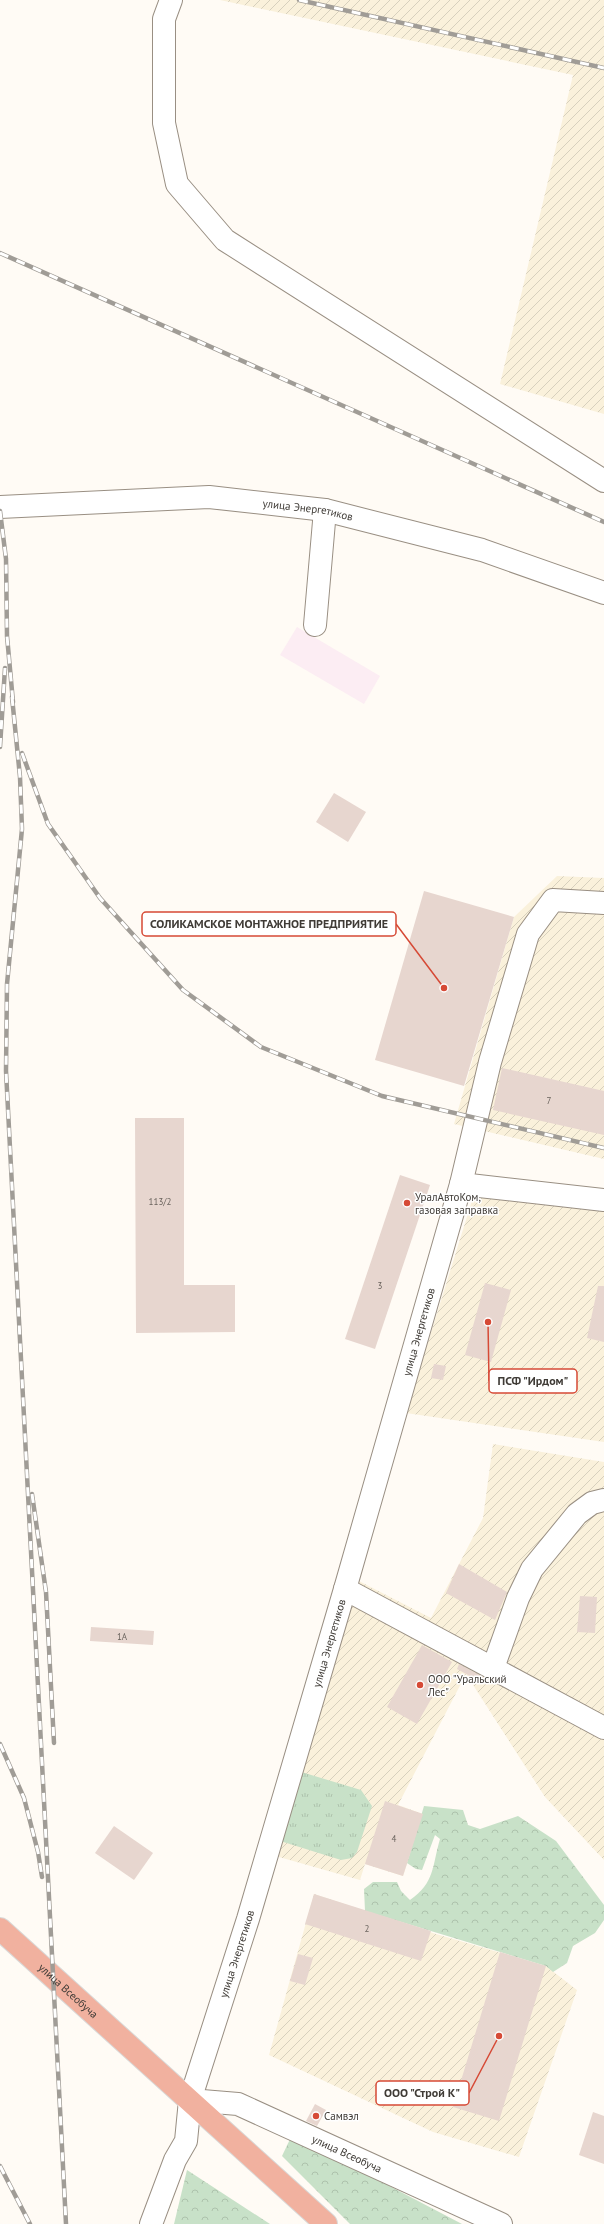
<svg xmlns="http://www.w3.org/2000/svg" width="604" height="2224" viewBox="0 0 604 2224" font-family="'PT Sans',sans-serif">
<style>
.commercial{fill:#fcedf3}
.industrial{fill:url(#industrial-furrows)}
.grass{fill:url(#grass-tufts)}
.forest{fill:url(#forest-crowns)}
.building{fill:#e7d6cf}
.lines{fill:none;stroke-linecap:round;stroke-linejoin:round}
.minor-casing{stroke:#998f83;stroke-width:24}
.major-casing{stroke:#d9d8d7;stroke-width:24}
.minor{stroke:#fff;stroke-width:22}
.major{stroke:#f1b19f;stroke-width:22}
.rail-casing{stroke:#a09c96;stroke-width:4.5}
.rail{stroke:#fff;stroke-width:3;stroke-dasharray:9;stroke-linecap:butt}
.poi-dot{fill:#d64a36;stroke:#fff;stroke-width:1.5}
.labels{text-anchor:middle;dominant-baseline:central;stroke-width:3;stroke-linejoin:round;paint-order:stroke}
.number-label{font-size:9px;fill:#69625c}
.street-label{font-size:11px;fill:#3f3b36;stroke:#fff}
.poi-label{font-size:11px;fill:#3f3b36;stroke:#fff;text-anchor:start}
.leader{fill:none;stroke:#d64a36;stroke-width:1.5}
.callout-dot{fill:#d64a36;stroke:#fff;stroke-width:1.5}
.callout{fill:#fff;stroke:#d64a36;stroke-width:1.5}
.callout-label{font-size:12px;text-anchor:middle;font-weight:bold;fill:#3f3b36}
</style>
<defs>
<pattern id="industrial-furrows" width="10" height="10" patternUnits="userSpaceOnUse"><rect width="10" height="10" fill="#faf1db"/><path d="M-1 1l2-2M0 10L10 0M9 11l2-2" fill="none" stroke="#d7d0bd"/></pattern>
<pattern id="grass-tufts" width="24" height="20" patternUnits="userSpaceOnUse"><rect width="24" height="20" fill="#c8e1c8"/><path d="M3 7l-1-3M5 7V3M7 7l1-3M15 17l-1-3M17 17v-4M19 17l1-3" fill="none" stroke="#adc2ac"/></pattern>
<pattern id="forest-crowns" width="20" height="18" patternUnits="userSpaceOnUse"><rect width="20" height="18" fill="#c8e1c8"/><path d="M2 6a3 3 0 1 1 6 0M12 15a3 3 0 1 1 6 0" fill="none" stroke="#adc2ac"/></pattern>
</defs>
<rect width="100%" height="100%" fill="#fffbf5"/>
<path class="commercial" d="M297 627 380 676 364 704 280 655Z"/>
<g class="industrial">
<path d="M220 0H604V414L500 384 573 75Z"/>
<path d="M557 876 604 878V1159L454 1124 514 917Z"/>
<path d="M475 1191 604 1206V1442L406 1413Z"/>
<path d="M493 1444 604 1462V1860L545 1797 466 1674 398 1805 423 1814 403 1876 365 1864 360 1880 272 1855 357 1580 431 1618 483 1518Z"/>
<path d="M314 1894 436 1934 546 1966 577 1990 519 2157 433 2132 269 2055Z"/>
</g>
<path class="grass" d="M298 1771 361 1790 372 1806 357 1852 352 1858 341 1860 277 1840Z"/>
<g class="forest">
<path d="M424 1806 463 1810 468 1825 480 1829 518 1816 556 1841 604 1905V1920L595 1933 573 1946 567 1963 553 1972 546 1966 365 1911 364 1889 373 1882H397L401 1891 410 1900C435 1883 432 1866 440 1839L435 1835 422 1870 416 1869 407 1863Z"/>
<path d="M292 2135 462 2224H350L282 2156Z"/>
<path d="M187 2170 270 2224H174Z"/>
</g>
<g class="building">
<path d="M334 793 366 812 348 842 316 822Z"/>
<path d="M424 891 514 917 464 1086 375 1060Z"/>
<path d="M502 1068 604 1091V1135L493 1110Z"/>
<path d="M135 1118H184V1285H235V1332L136 1333Z"/>
<path d="M400 1175 430 1185 375 1349 345 1339Z"/>
<path d="M485 1283 511 1290 491 1362 465 1355Z"/>
<path d="M598 1286H604V1342L587 1338Z"/>
<path d="M434 1364 446 1366 443 1380 431 1378Z"/>
<path d="M459 1564 507 1592 495 1620 446 1593Z"/>
<path d="M580 1596 597 1597 595 1633 577 1632Z"/>
<path d="M91 1627 154 1631 153 1645 90 1641Z"/>
<path d="M422 1645 452 1662 417 1724 387 1707Z"/>
<path d="M459 1664 483 1677 481 1682 457 1669Z"/>
<path d="M385 1801 423 1814 403 1876 365 1864Z"/>
<path d="M114 1826 153 1853 134 1880 95 1853Z"/>
<path d="M314 1894 431 1931 421 1961 305 1924Z"/>
<path d="M500 1952 546 1966 499 2121 453 2107Z"/>
<path d="M298 1954 313 1958 305 1985 290 1981Z"/>
<path d="M315 2104 326 2110 317 2126 306 2121Z"/>
<path d="M593 2112 604 2116V2164L579 2155Z"/>
</g>
<g class="lines">
<g class="minor-casing">
<g id="minor">
<path d="M171 0 164 19V123L177 184 225 240 604 481"/>
<path id="s1" d="M0 507 209 497 325 510 482 550 604 593"/>
<path d="M315 625 325 510"/>
<path d="M461 1184 604 1200"/>
<path d="M345 1589 604 1728"/>
<path d="M493 1668 518 1598 532 1569 577 1514 592 1503 604 1500"/>
<path id="s2" d="M190 2100 238 2104 501 2224"/>
<path id="s3" d="M151 2224 175 2160 186 2141 190 2100 248 1919 345 1589 461 1184 490 1062 528 934 553 900 604 903"/>
</g>
</g>
<g class="major-casing">
<g id="major">
<path id="s4" d="M0 1929 326 2224"/>
</g>
</g>
<use href="#minor" class="minor"/>
<use href="#major" class="major"/>
<g class="rail-casing">
<g id="rail">
<path d="M299 0 604 68"/>
<path d="M0 253 604 522"/>
<path d="M0 511 6 559 7 636 13 702"/>
<path d="M12 697 20 777 22 829 7 984 6 1071 66 2224"/>
<path d="M0 747 5 668"/>
<path d="M22 753 48 824 100 898 183 990 261 1047 382 1096 604 1148"/>
<path d="M32 1494 46 1592 54 1743"/>
<path d="M0 1744 24 1798 38 1852 42 1877"/>
<path d="M0 2166 30 2224"/>
</g>
</g>
<use href="#rail" class="rail"/>
</g>
<g class="poi-dot">
<circle cx="407" cy="1203" r="4"/>
<circle cx="420" cy="1685" r="4"/>
<circle cx="316" cy="2116" r="4"/>
</g>
<g class="labels">
<g class="number-label">
<text x="549" y="1100">7</text>
<text x="160" y="1201">113/2</text>
<text x="380" y="1285">3</text>
<text x="122" y="1636">1А</text>
<text x="394" y="1838">4</text>
<text x="367" y="1928">2</text>
</g>
<g class="street-label">
<text stroke="none"><textPath href="#s1" startOffset="309">улица Энергетиков</textPath></text>
<text stroke="none"><textPath href="#s3" startOffset="933">улица Энергетиков</textPath></text>
<text stroke="none"><textPath href="#s3" startOffset="609">улица Энергетиков</textPath></text>
<text stroke="none"><textPath href="#s3" startOffset="285">улица Энергетиков</textPath></text>
<text stroke="none"><textPath href="#s4" startOffset="92">улица Всеобуча</textPath></text>
<text stroke="none"><textPath href="#s2" startOffset="168">улица Всеобуча</textPath></text>
</g>
<g class="poi-label">
<text x="415" y="1197">УралАвтоКом,<tspan x="415" dy="13">газовая заправка</tspan></text>
<text x="428" y="1679">ООО "Уральский<tspan x="428" dy="13">Лес"</tspan></text>
<text x="324" y="2116">Самвэл</text>
</g>
</g>
<path class="leader" d="M444 988L396 924M488 1322L489 1381M499 2036L469 2093"/>
<g class="callout-dot">
<circle cx="444" cy="988" r="4"/>
<circle cx="488" cy="1322" r="4"/>
<circle cx="499" cy="2036" r="4"/>
</g>
<g class="callout">
<rect x="142" y="912" width="254" height="24" rx="4"/>
<rect x="489" y="1369" width="88" height="24" rx="4"/>
<rect x="376" y="2081" width="93" height="24" rx="4"/>
</g>
<g class="callout-label">
<text x="269" y="928">СОЛИКАМСКОЕ МОНТАЖНОЕ ПРЕДПРИЯТИЕ</text>
<text x="533" y="1385">ПСФ "Ирдом"</text>
<text x="422" y="2097">ООО "Строй К"</text>
</g>
</svg>
